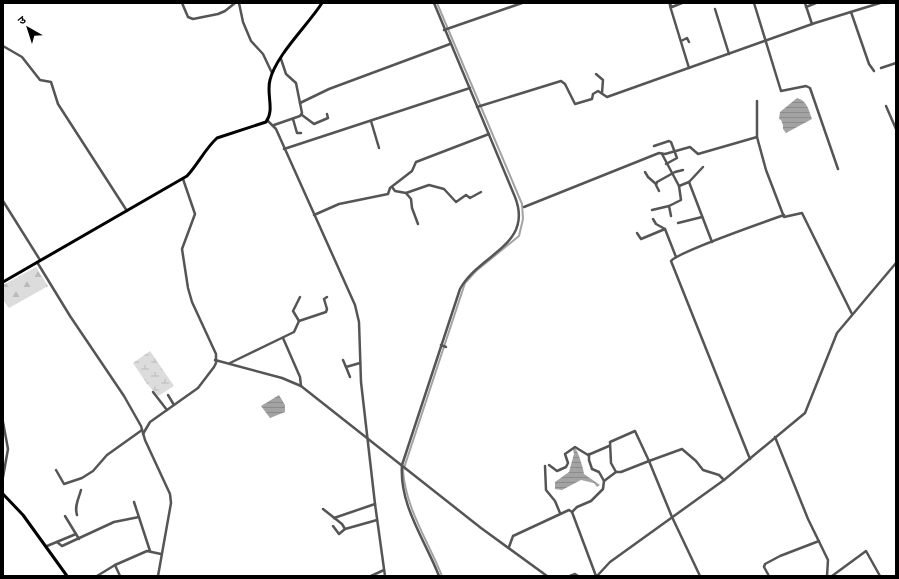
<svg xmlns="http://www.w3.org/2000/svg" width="899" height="579" viewBox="0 0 899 579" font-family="'IBM Plex Sans','Noto Sans Devanagari',sans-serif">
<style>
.forest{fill:url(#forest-firs)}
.wetland{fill:url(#wetland-marsh)}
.water{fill:url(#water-rules)}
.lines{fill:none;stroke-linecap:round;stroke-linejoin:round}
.canal{stroke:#a3a3a3;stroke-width:2}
.minor{stroke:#555;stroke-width:2.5}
.major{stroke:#000;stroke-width:3}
</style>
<defs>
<pattern id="forest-firs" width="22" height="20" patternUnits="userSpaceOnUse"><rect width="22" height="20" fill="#dcdcdc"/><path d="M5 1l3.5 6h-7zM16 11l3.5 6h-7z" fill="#bbb"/></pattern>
<pattern id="wetland-marsh" width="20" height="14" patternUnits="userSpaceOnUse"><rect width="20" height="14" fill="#dcdcdc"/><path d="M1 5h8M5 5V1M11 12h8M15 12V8" fill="none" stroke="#bbb"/></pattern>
<pattern id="water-rules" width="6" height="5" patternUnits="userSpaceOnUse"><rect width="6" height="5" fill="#a3a3a3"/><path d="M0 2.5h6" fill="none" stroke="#8b8b8b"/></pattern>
</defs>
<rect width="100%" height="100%" fill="#fff"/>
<path class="forest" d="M36 267 48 286 9 308 3 299V285Z"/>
<path class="wetland" d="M150 351 174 386 158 396 147 384 133 363Z"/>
<g class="water">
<path d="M797 98C807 100 809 111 812 119L786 133 783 129V125L781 120 779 119 780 112Z"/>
<path d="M279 395 285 405V412L270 418 261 406Z"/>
<path d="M575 448C578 451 584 470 584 474L600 485 597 487 594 483 581 480 562 490 555 489V482L569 472 574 454 573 449Z"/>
</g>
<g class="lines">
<path class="canal" d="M437 3 522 204 523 219 519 236 476 271 465 283 403 471C406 509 428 541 442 576"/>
<g class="minor">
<path d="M182 3 188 17 193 19 218 14 225 11 235 3"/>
<path d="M239 3 243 22 251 41 263 54 272 73"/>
<path d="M434 3 515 197C534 245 479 254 460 289L402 465C399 505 425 540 439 576"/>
<path d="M669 3 672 7 682 3"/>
<path d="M754 3 781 91 806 86 810 88 838 169"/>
<path d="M805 3 812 24"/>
<path d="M670 6 689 68"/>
<path d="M806 7 816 3"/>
<path d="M715 9 729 54"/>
<path d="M851 12 869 64 874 71"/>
<path d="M444 30 522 3"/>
<path d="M681 41 687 38 689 42"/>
<path d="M3 46 22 57 40 80 51 82 58 104 127 211"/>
<path d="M881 68 896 63"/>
<path d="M596 74 603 80 602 93"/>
<path d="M757 101V137"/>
<path d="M300 103 329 89 450 44"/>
<path d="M886 106 896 129"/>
<path d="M477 107 561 81 565 84 575 104 592 99 593 94 598 91 607 97 815 23 880 3"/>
<path d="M302 115 314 124 328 118 327 114"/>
<path d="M293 119 297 133H301"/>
<path d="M267 120 276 129 355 305 359 322 361 382 375 504 385 576"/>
<path d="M371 121 379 148"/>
<path d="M274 125 300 116 302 113 296 83 286 74 281 59"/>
<path d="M654 146 669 141 671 142 677 158 666 164"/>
<path d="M284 149 470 88"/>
<path d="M662 154 679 186 689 182 703 167"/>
<path d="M645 172 648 177 656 184"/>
<path d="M689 182 712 242"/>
<path d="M392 187 395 191 406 193 429 185 444 189 456 202 466 195 470 198 481 192"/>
<path d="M659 191 656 185 657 182 675 172 683 170"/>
<path d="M406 193 411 199 412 208 418 224"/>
<path d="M3 201 40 260"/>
<path d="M524 207 659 153 665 154 690 147 698 154 757 137 766 170 784 217 802 213 852 314"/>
<path d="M652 210 669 206"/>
<path d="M314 215 339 204 388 194 390 188 412 171 416 162 489 134"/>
<path d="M671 216 669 206 681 200 679 186"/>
<path d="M653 219 656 224 665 229 676 257"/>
<path d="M678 223 702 217"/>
<path d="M637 233 641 239 665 229"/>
<path d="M37 262 70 316 124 396 141 426 145 440 170 494 171 503 158 576"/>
<path d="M299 321 326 312 327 309 324 299 327 297"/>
<path d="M283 338 300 377 301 386"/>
<path d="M441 345 446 347"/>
<path d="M215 360 282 378 301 386 481 528 547 576"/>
<path d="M343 360 346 367"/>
<path d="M230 363 294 332 299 321 293 311 300 297"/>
<path d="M350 377 346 367 360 363"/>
<path d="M153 392 167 410"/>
<path d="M168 395 174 405"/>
<path d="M3 422 8 449 3 477"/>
<path d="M143 434 150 422 198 388 214 367 216 363V354L192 302 188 288 182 249 195 214 183 179"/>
<path d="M775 437 808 519 828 560 827 576"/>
<path d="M589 454V460L592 469 599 472 604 481"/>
<path d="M750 459 671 261C678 252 767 221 784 215"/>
<path d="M549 465 557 471 566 467 568 463 565 454 575 447 588 455 609 446"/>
<path d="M545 466 546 490 555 501 560 513"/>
<path d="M56 470 64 484 82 478 93 471 107 455 142 430"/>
<path d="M616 472 611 463 610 442 635 431 649 461 682 449 696 461 703 470 719 475 724 480"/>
<path d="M134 502 150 551"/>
<path d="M323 509 342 524 345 529 377 520"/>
<path d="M572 512 577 507 591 501 603 489 604 481 616 472H621L649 461 672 517 700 576"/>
<path d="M77 515C74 506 79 498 81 490"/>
<path d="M65 516 79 539"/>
<path d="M334 518 375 504"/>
<path d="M333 526 339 534 345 529"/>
<path d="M57 542 62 546 114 522 139 517"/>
<path d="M47 546 76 534"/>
<path d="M509 547 513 536 569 510 572 512 596 576"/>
<path d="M115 565 120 576"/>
<path d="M97 576 115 565 147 551 161 554"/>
<path d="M371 576 384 570"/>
<path d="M570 576 575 574 578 576"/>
<path d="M597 576 610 562 724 480 805 413 837 333 896 263"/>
<path d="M769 576 764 567 765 564 780 556 819 541"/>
<path d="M832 576 866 551 880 576"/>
</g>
<g class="major">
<path d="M3 282 187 176C198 164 205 149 217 138L266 122C275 110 266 94 270 80 276 55 308 25 322 3"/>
<path d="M3 494 23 515 67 576"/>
</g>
</g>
<rect width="899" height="579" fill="none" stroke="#000000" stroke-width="8"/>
<g transform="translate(28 28) rotate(321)" stroke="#ffffff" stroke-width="3" paint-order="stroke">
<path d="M0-3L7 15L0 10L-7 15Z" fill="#000000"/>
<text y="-6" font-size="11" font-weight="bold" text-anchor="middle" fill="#000000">उ</text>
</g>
</svg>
